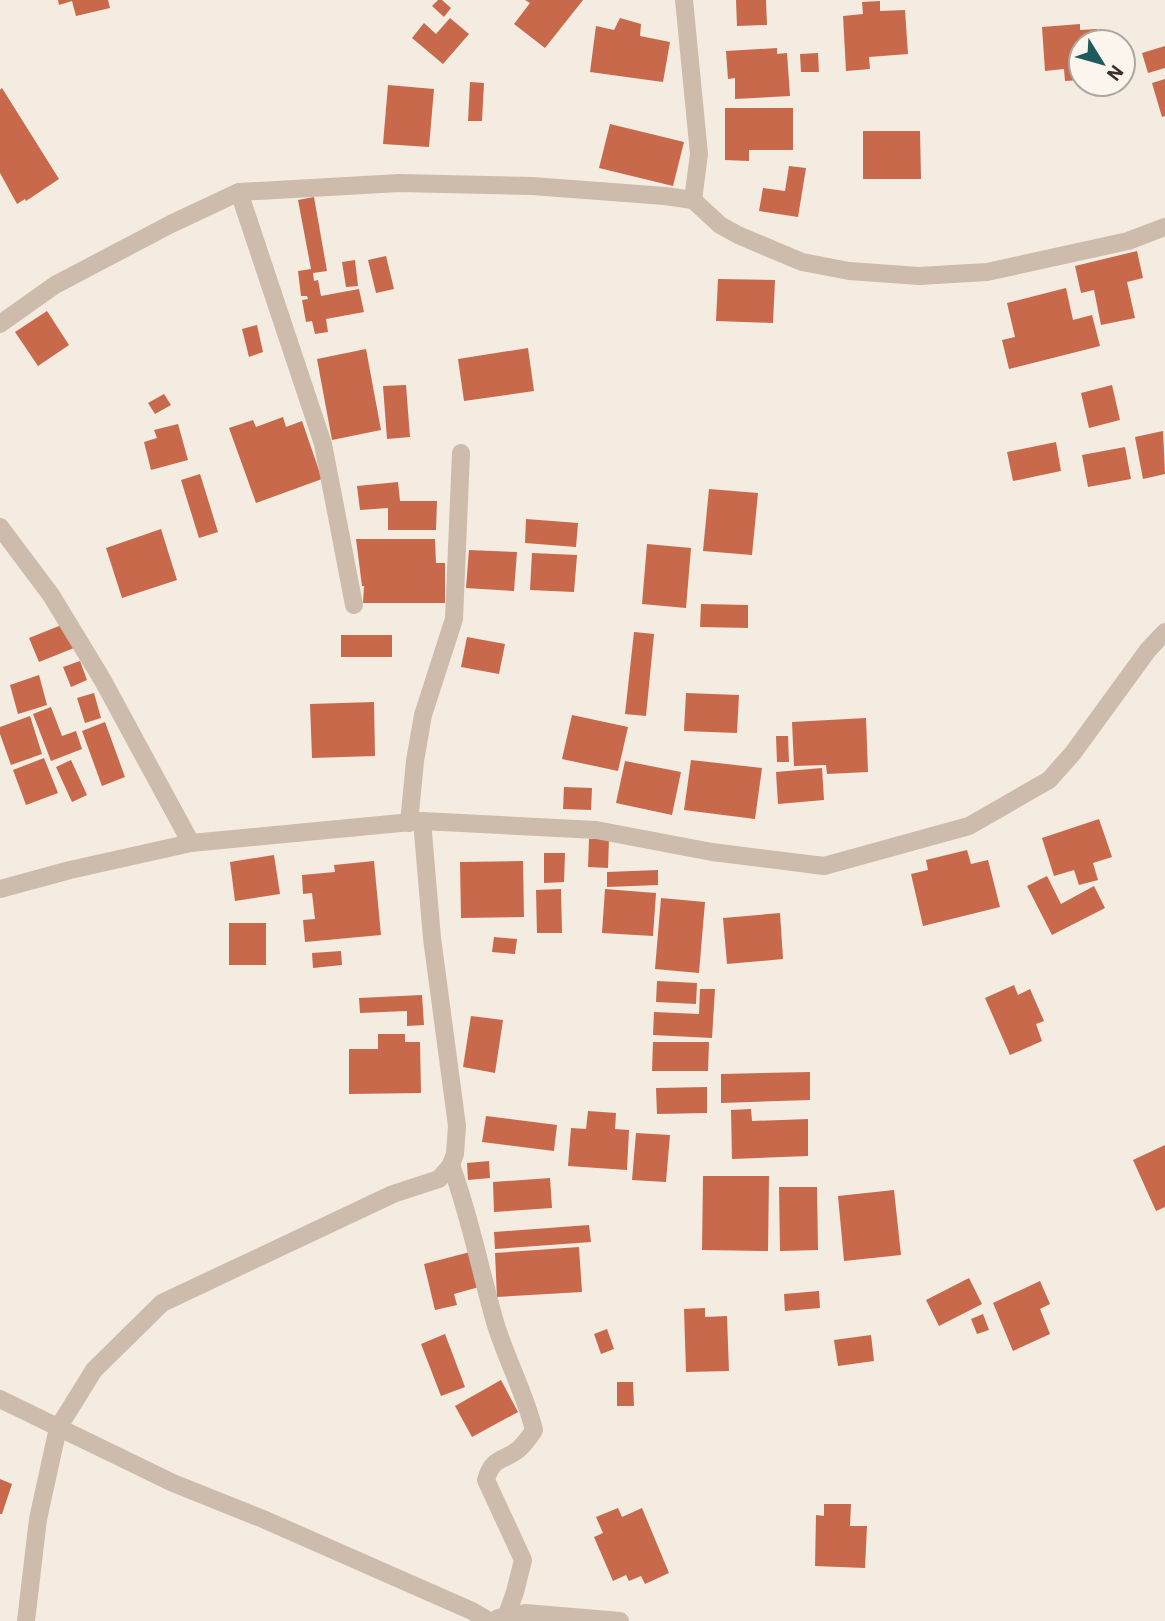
<svg xmlns="http://www.w3.org/2000/svg" width="1165" height="1621" viewBox="0 0 1165 1621" font-family="'IBM Plex Sans',sans-serif">
<style>
.building{fill:#c8694b}
.lines{fill:none;stroke-linecap:round;stroke-linejoin:round}
.minor{stroke:#cdbbac;stroke-width:18}
</style>
<rect width="100%" height="100%" fill="#f4ebe1"/>
<g class="building">
<path d="M58 0H108L110 8 76 16 72 1 59 5Z"/>
<path d="M438 0H442L451 8 444 17 432 6Z"/>
<path d="M525 0H583L545 48 514 24 530 3Z"/>
<path d="M736 0H766L767 25 737 26Z"/>
<path d="M880 1V11L905 10 908 54 869 57 870 69 846 71 843 16 863 14 862 2Z"/>
<path d="M450 18 469 34 443 64 412 38 424 23 436 34Z"/>
<path d="M620 18 641 24 640 36 670 42 663 82 590 72 596 26 614 30Z"/>
<path d="M1080 24V30L1097 29 1098 42H1081V80L1065 81 1064 69 1045 71 1042 27Z"/>
<path d="M1165 46V68L1148 73 1142 53Z"/>
<path d="M777 48V54L787 53 790 96 735 99V78L728 79 726 51Z"/>
<path d="M818 53 819 72H801L800 54Z"/>
<path d="M1165 79V116L1162 117 1152 83Z"/>
<path d="M470 82 484 83 482 121H468Z"/>
<path d="M388 85 434 89 429 147 383 144Z"/>
<path d="M2 88 59 179 26 201 25 199 17 204 0 173V90Z"/>
<path d="M725 108H793V150H749V161L725 160Z"/>
<path d="M610 124 684 142 673 186 599 168Z"/>
<path d="M863 131H920L921 179H863Z"/>
<path d="M789 166 806 168 798 217 759 211 763 188 785 191Z"/>
<path d="M314 197 327 271 313 273 314 281 318 280 321 296 359 289 364 312 326 319 328 332 315 334 312 321 306 322 302 300 308 299 307 296H301L298 271 311 269 298 200Z"/>
<path d="M1137 251 1143 278 1127 282 1135 318 1101 325 1094 290 1081 293 1075 266Z"/>
<path d="M386 256 394 289 376 293 368 260Z"/>
<path d="M355 260 358 286 346 287 342 262Z"/>
<path d="M718 279 775 280 773 323 716 321Z"/>
<path d="M1066 288 1073 320 1092 315 1100 346 1009 369 1002 340 1015 337 1007 303Z"/>
<path d="M47 311 69 345 38 366 15 332Z"/>
<path d="M257 325 263 352 249 357 242 329Z"/>
<path d="M528 348 534 391 464 401 458 359Z"/>
<path d="M366 349 381 430 332 440 317 359Z"/>
<path d="M406 385 410 437 387 439 383 386Z"/>
<path d="M1112 385 1120 420 1089 428 1081 393Z"/>
<path d="M164 394 171 405 155 414 148 403Z"/>
<path d="M283 417 286 427 302 421 322 479 256 503 229 428 253 420 256 427Z"/>
<path d="M178 424 188 460 151 470 144 442 157 438 154 430Z"/>
<path d="M1163 431 1165 474 1143 479 1135 437Z"/>
<path d="M1056 442 1061 471 1013 481 1007 452Z"/>
<path d="M1125 447 1131 479 1088 487 1082 455Z"/>
<path d="M200 474 218 532 199 538 181 480Z"/>
<path d="M398 482 400 501H437L436 530H388V508L360 510 357 486Z"/>
<path d="M709 489 758 493 752 555 703 551Z"/>
<path d="M526 519 578 523 576 547 525 543Z"/>
<path d="M161 529 177 580 122 598 106 548Z"/>
<path d="M356 539H435L436 563H445V603H363L364 586H362Z"/>
<path d="M647 544 691 548 686 608 642 604Z"/>
<path d="M469 550 517 552 514 591 466 588Z"/>
<path d="M532 553 577 555 574 592 530 590Z"/>
<path d="M701 604 748 605V628L700 627Z"/>
<path d="M64 624 74 648 39 662 29 638Z"/>
<path d="M634 632 654 634 646 716 625 714Z"/>
<rect x="341" y="635" width="51" height="22"/>
<path d="M467 637 505 644 499 674 461 667Z"/>
<path d="M80 661 87 680 71 687 63 667Z"/>
<path d="M39 675 47 705 18 714 10 685Z"/>
<path d="M94 693 101 718 85 723 77 698Z"/>
<path d="M686 693 739 695 737 733 684 731Z"/>
<path d="M374 702 375 756 312 758 310 704Z"/>
<path d="M51 707 62 736 76 731 82 749 51 761 33 714Z"/>
<path d="M572 715 628 727 618 771 562 759Z"/>
<path d="M30 716 42 754 11 765 0 734V727Z"/>
<path d="M866 718 868 772 827 774 826 765 794 766 792 722Z"/>
<path d="M105 722 125 777 102 786 82 731Z"/>
<path d="M776 736H788L789 762H777Z"/>
<path d="M44 758 58 793 26 805 13 770Z"/>
<path d="M71 760 87 795 72 802 56 767Z"/>
<path d="M691 760 762 768 755 819 684 810Z"/>
<path d="M625 761 681 772 672 815 616 803Z"/>
<path d="M822 768 824 800 778 804 776 772Z"/>
<path d="M564 787 592 788 591 810 563 809Z"/>
<path d="M1099 819 1112 857 1093 863 1098 880 1079 885 1074 870 1054 876 1042 838Z"/>
<path d="M589 839H609L608 868 588 867Z"/>
<path d="M967 850 971 864 988 860 1000 907 923 926 911 874 928 870 926 860Z"/>
<path d="M544 853H565L564 882 544 883Z"/>
<path d="M274 855 280 894 235 901 230 862Z"/>
<path d="M374 861 381 935 305 942 303 920 315 919 312 893 303 894 302 875 335 872 334 865Z"/>
<path d="M523 861 524 917 461 918 460 862Z"/>
<path d="M658 870V885L607 887V872Z"/>
<path d="M1047 876 1061 904 1094 886 1105 908 1052 935 1027 886Z"/>
<path d="M561 889 562 933H537L536 890Z"/>
<path d="M605 889 656 893 653 936 602 933Z"/>
<path d="M661 898 705 902 699 973 655 969Z"/>
<path d="M780 913 783 959 727 964 723 918Z"/>
<rect x="229" y="923" width="37" height="42"/>
<path d="M494 937 517 939 515 954 492 952Z"/>
<path d="M341 951 342 965 313 968 312 953Z"/>
<path d="M657 981 697 983 696 1004 656 1002Z"/>
<path d="M1014 985 1018 995 1030 989 1044 1021 1036 1024 1042 1041 1010 1055 985 998Z"/>
<path d="M700 989H715L712 1038 653 1035 654 1012 699 1014Z"/>
<path d="M422 995 424 1025 407 1026V1011L360 1013 359 998Z"/>
<path d="M471 1016 503 1020 495 1073 463 1067Z"/>
<path d="M378 1034H405V1042H420L421 1093 349 1094V1049H378Z"/>
<path d="M653 1042H709L708 1071H652Z"/>
<path d="M810 1072V1100L721 1103V1074Z"/>
<path d="M707 1087V1113L657 1114 656 1088Z"/>
<path d="M751 1109 752 1121 808 1119V1156L732 1159 731 1110Z"/>
<path d="M588 1111 616 1113 615 1129 629 1130 627 1170 568 1166 571 1128 586 1129Z"/>
<path d="M486 1116 557 1125 554 1151 482 1142Z"/>
<path d="M636 1133 670 1135 666 1182 632 1180Z"/>
<path d="M1165 1145V1207L1156 1211 1133 1160Z"/>
<path d="M489 1161 490 1178 468 1180 467 1163Z"/>
<path d="M703 1176H769L768 1251 702 1250Z"/>
<path d="M550 1178 552 1208 494 1212 493 1182Z"/>
<path d="M779 1187H817L818 1250 780 1251Z"/>
<path d="M894 1190 901 1255 844 1261 838 1196Z"/>
<path d="M589 1225 591 1242 495 1249 494 1232Z"/>
<path d="M579 1247 582 1292 497 1297 495 1253Z"/>
<path d="M470 1252 479 1287 454 1294 457 1305 435 1310 424 1264Z"/>
<path d="M969 1278 982 1304 939 1326 926 1300Z"/>
<path d="M1040 1281 1050 1304 1040 1309 1050 1334 1013 1351 993 1303Z"/>
<path d="M819 1291 820 1308 785 1311 784 1294Z"/>
<path d="M705 1308V1317L727 1316 729 1371 686 1372 684 1309Z"/>
<path d="M983 1314 989 1330 977 1334 971 1319Z"/>
<path d="M607 1329 614 1349 601 1354 594 1334Z"/>
<path d="M445 1334 465 1387 441 1396 421 1344Z"/>
<path d="M871 1335 874 1361 838 1366 834 1340Z"/>
<path d="M501 1380 518 1412 472 1437 455 1406Z"/>
<path d="M617 1382H633L634 1406H617Z"/>
<path d="M0 1479 12 1484 2 1514H0Z"/>
<path d="M824 1504H851L850 1526H867L865 1568 815 1566 816 1515 824 1516Z"/>
<path d="M618 1508 622 1517 642 1508 669 1573 645 1584 641 1576 629 1581 626 1575 613 1581 594 1537 603 1533 596 1517Z"/>
</g>
<g class="lines">
<g class="minor">
<path d="M684 0 699 154 693 200"/>
<path d="M239 192 323 444 354 605"/>
<path d="M0 324 55 285 171 224 239 192 399 183 532 186 665 196 693 200 720 225 738 235 802 262 849 271 919 276 987 272 1128 241 1165 227"/>
<path d="M0 527 51 595 102 679 191 843"/>
<path d="M409 823 415 761 423 715 454 619 461 453"/>
<path d="M0 889 70 870 191 843 422 821 596 830 712 852 824 866 969 826 1049 780 1073 753 1148 650 1165 632"/>
<path d="M451 1165C470 1216 480 1270 495 1322 506 1359 525 1393 534 1430 530 1437 525 1443 519 1449 503 1462 493 1456 486 1480L523 1560 515 1592 506 1617"/>
<path d="M0 1399 173 1483 263 1519 472 1611 489 1621"/>
<path d="M498 1618 525 1613 620 1621"/>
<path d="M26 1621 38 1519 58 1428 94 1370 162 1303 393 1194 439 1179 451 1165 455 1154 457 1126 432 938 422 821"/>
</g>
</g>
<g transform="translate(1102 63) rotate(127)"><circle r="33" fill="#fbf5ee" stroke="#aea6a0" stroke-width="2"/>
<path d="M0-5L12 26L0 18L-12 26Z" fill="#1f5a5e"/>
<text y="-10" font-size="19" font-weight="bold" text-anchor="middle" fill="#3b302b">N</text>
</g>
</svg>
